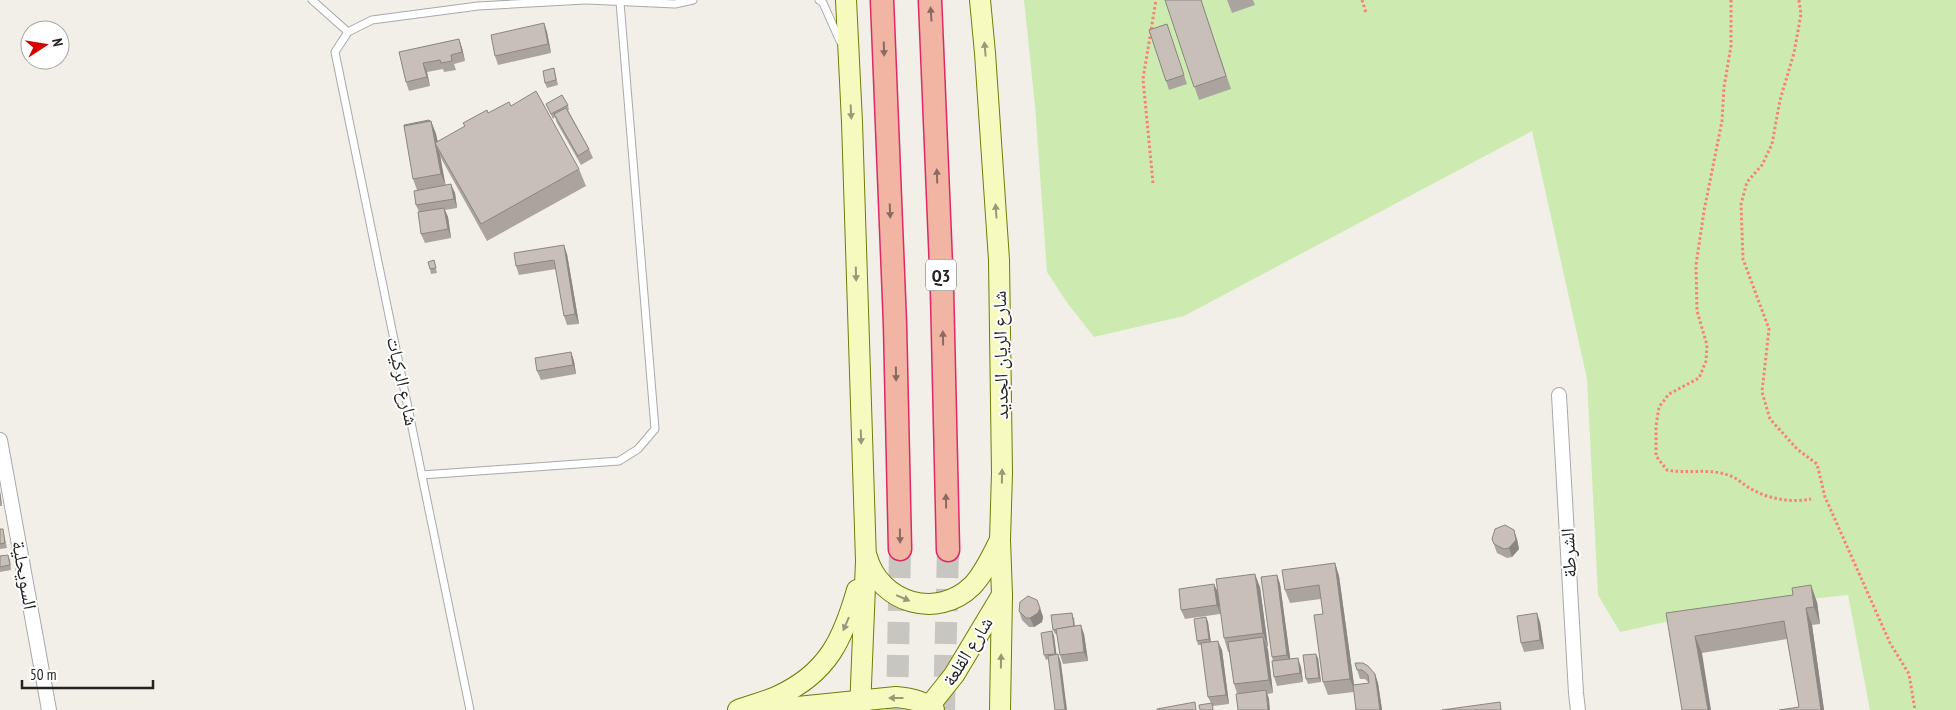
<svg xmlns="http://www.w3.org/2000/svg" width="1956" height="710" viewBox="0 0 1956 710" font-family="'PT Sans Narrow','Noto Naskh Arabic',sans-serif">
<style>
.grass{fill:#cdebb0}
.lines{fill:none;stroke-linecap:round;stroke-linejoin:round}
.trunk-tunnel{stroke:#c8c6c1;stroke-width:22;stroke-dasharray:22 11;stroke-linecap:butt}
.service-casing{stroke:#a9a9a9;stroke-width:9}
.minor-casing{stroke:#a9a9a9;stroke-width:16}
.secondary-casing{stroke:#707d05;stroke-width:22}
.trunk-casing{stroke:#dc2a67;stroke-width:25}
.path{stroke:#fa8072;stroke-width:3;stroke-dasharray:2.5 2.5;stroke-linecap:butt}
.service{stroke:#fff;stroke-width:7}
.minor{stroke:#fff;stroke-width:14}
.secondary{stroke:#f7fabf;stroke-width:20}
.trunk{stroke:#f2b4a3;stroke-width:22}
.wall{fill:#aba49e}
.shaded-wall{fill:#8b8681}
.building{fill:#c7bfb8;stroke:#8b8681}
.oneway{fill:#8a6b62}
.oneway2{fill:#979978}
.labels{text-anchor:middle;dominant-baseline:central;stroke-width:4;stroke-linejoin:round;paint-order:stroke}
.shield{fill:#fff;stroke:#646464;stroke-width:1}
.shield-label{font-size:18px;font-weight:bold;fill:#222}
.street-label{font-size:19px;fill:#222;stroke:#fff}
</style>
<rect width="100%" height="100%" fill="#f2efe9"/>
<path class="grass" d="M1024 0H1956V710H1870L1848 595 1734 607 1620 632 1598 595 1587 379 1532 131 1184 316 1094 337 1068 304 1047 272 1035 106Z"/>
<g class="lines">
<g class="trunk-tunnel">
<path d="M897 710 900 549"/>
<path d="M944 710 948 550"/>
</g>
<g class="service-casing">
<g id="service">
<path d="M312 0 348 32"/>
<path d="M587 0 675 4 693 0"/>
<path d="M819 0 823 3 840 41"/>
<path d="M422 475 619 461 638 449 655 429 620 2"/>
<path d="M470 710 335 52 348 32 372 20 478 6 585 0"/>
</g>
</g>
<g class="minor-casing">
<g id="minor">
<path d="M1559 395 1576 693 1578 710"/>
<path d="M0 440 49 710"/>
</g>
</g>
<g class="secondary-casing">
<g id="secondary">
<path d="M846 0 852 122 866 561 860 710"/>
<path d="M980 0 985 53 999 260 1002 473 1000 540 1002 595 1000 710"/>
<path d="M867 557C880 603 937 620 972 586 984 574 992 555 1000 540"/>
<path d="M738 710C751 705 765 702 778 696 828 673 843 639 857 590"/>
<path d="M768 710 896 697C909 698 924 701 934 710"/>
<path d="M926 710 954 675 1002 595"/>
</g>
</g>
<g class="trunk-casing">
<g id="trunk">
<path d="M882 0 895 324 900 549"/>
<path d="M930 0 942 290 948 550"/>
</g>
</g>
<g class="path">
<path d="M1362 0 1366 13"/>
<path d="M1731 0V46L1724 87 1722 121 1704 211 1696 265 1697 311 1707 345 1706 361 1699 378 1669 394 1659 407 1656 426V456L1667 470C1687 474 1708 468 1728 475 1736 477 1744 485 1751 489 1769 499 1791 503 1811 499"/>
<path d="M1799 0 1801 14 1794 53 1780 100 1772 144 1762 165 1747 182 1741 204 1743 259 1769 329 1762 392 1770 419 1797 449 1817 464 1825 497 1890 643 1909 674 1915 710"/>
<path d="M1153 183 1143 79 1156 0"/>
</g>
<use href="#service" class="service"/>
<use href="#minor" class="minor"/>
<use href="#secondary" class="secondary"/>
<use href="#trunk" class="trunk"/>
</g>
<g class="wall">
<path d="M1165 0H1201L1231 89 1199 100Z"/>
<path d="M1227 0H1253L1255 5 1232 13Z"/>
<path d="M544 23 547 32 551 53 498 65 495 56Z"/>
<path d="M1167 24 1187 84 1169 90 1149 30Z"/>
<path d="M459 39 462 48 465 61 454 64 456 70 444 72 443 69 427 72 430 86 409 91 406 82 399 52Z"/>
<path d="M554 68 558 85 547 88 545 83Z"/>
<path d="M546 104 568 105 569 110H568L589 149 593 158 581 165 557 123 555 117 553 119Z"/>
<path d="M511 106 579 169 586 186 487 241 442 160 440 155 445 185 455 193 457 208 445 210 448 217 451 238 425 243 421 234 419 212 416 205 417 190 413 179 430 121H431L436 134 438 142 465 126 463 123 488 113Z"/>
<path d="M567 254 579 324 567 325 564 316 556 269 519 275 516 266Z"/>
<path d="M434 260 437 273 431 274 430 269Z"/>
<path d="M571 352 574 361 576 374 541 380 537 371Z"/>
<path d="M0 491 2 506H0Z"/>
<path d="M0 529 4 534 7 548 0 549Z"/>
<path d="M1492 539H1517L1519 549 1512 557 1507 558 1497 553Z"/>
<path d="M0 556 10 559 11 570 0 572Z"/>
<path d="M1335 563 1339 576 1354 685 1369 683 1365 679H1360L1355 663 1375 674 1378 683 1382 710H1356L1354 692 1328 695 1323 682V614L1321 599 1290 603 1285 590Z"/>
<path d="M1277 575 1280 584 1290 659 1301 667 1303 682 1277 686 1274 677 1273 661 1272 657Z"/>
<path d="M1214 584 1218 593 1220 614 1185 619 1181 610Z"/>
<path d="M1260 587 1268 647H1267L1268 650 1273 693 1267 694 1269 699 1237 693 1234 684 1229 652H1228L1224 638Z"/>
<path d="M1793 595 1817 602 1820 624 1812 625 1824 710H1779L1799 707 1787 639 1702 653 1666 613Z"/>
<path d="M1037 600 1043 617 1042 622 1034 627H1029L1022 620 1019 611Z"/>
<path d="M1074 617 1075 626 1084 634 1088 661 1063 664 1060 655 1057 634H1055L1053 630Z"/>
<path d="M1206 617 1208 622 1211 642 1222 650 1229 704 1213 706 1215 710 1211 703 1208 697 1202 645H1198L1197 641Z"/>
<path d="M1540 622 1544 649 1524 652 1521 643Z"/>
<path d="M1052 631 1054 636 1056 654H1058L1061 663 1048 659 1046 660 1044 655Z"/>
<path d="M1318 658 1321 682 1308 684 1306 679Z"/>
</g>
<g class="shaded-wall">
<path d="M544 23 547 32 551 53 548 44Z"/>
<path d="M459 39 462 48 465 61 462 52Z"/>
<path d="M423 63 427 72 430 86 427 77Z"/>
<path d="M431 121 436 134 439 149 435 143 440 155 446 187 441 174Z"/>
<path d="M451 184 455 193 457 208 454 199Z"/>
<path d="M444 208 448 217 451 238 448 229Z"/>
<path d="M564 245 567 254 579 324 575 314Z"/>
<path d="M571 352 574 361 576 374 573 365Z"/>
<path d="M0 491 2 506 0 499Z"/>
<path d="M1514 530 1517 539 1519 549 1512 557 1509 548Z"/>
<path d="M1335 563 1339 576 1355 692 1350 679Z"/>
<path d="M1255 574 1260 587 1268 647 1263 633Z"/>
<path d="M1277 575 1280 584 1291 664 1287 655Z"/>
<path d="M1214 584 1218 593 1220 614 1217 605Z"/>
<path d="M1811 585 1817 602 1820 624 1814 607Z"/>
<path d="M1040 608 1043 617 1042 622 1034 627 1030 618Z"/>
<path d="M1806 608 1812 625 1824 710H1821Z"/>
<path d="M1537 613 1540 622 1544 649 1540 640Z"/>
<path d="M1206 617 1208 622 1211 644 1209 639Z"/>
<path d="M1081 625 1084 634 1088 661 1084 652Z"/>
<path d="M1052 631 1054 636 1057 658 1055 654Z"/>
<path d="M1695 636 1702 653 1711 710H1708Z"/>
<path d="M1263 637 1268 650 1273 693 1269 680Z"/>
<path d="M1218 641 1222 650 1229 704 1226 695Z"/>
<path d="M1058 654 1061 663 1067 710H1065Z"/>
<path d="M1316 654 1318 658 1321 682 1319 678Z"/>
<path d="M1298 658 1301 667 1303 682 1300 673Z"/>
<path d="M1375 674 1378 683 1382 710H1380Z"/>
<path d="M1266 690 1269 699 1270 710H1268Z"/>
</g>
<g class="building">
<path d="M1165 0H1201L1226 76 1194 87Z"/>
<path d="M544 23 548 44 495 56 491 35Z"/>
<path d="M1167 24 1184 75 1166 81 1149 30Z"/>
<path d="M459 39 462 52 451 55 452 61 441 63 440 60 423 63 427 77 406 82 399 52Z"/>
<path d="M554 68 556 80 545 83 543 71Z"/>
<path d="M536 91 579 169 481 224 435 143 465 126 463 123 487 110 488 113 509 102 511 106Z"/>
<path d="M562 95 568 105 551 114 546 104Z"/>
<path d="M566 108 589 149 578 156 554 114Z"/>
<path d="M429 120 430 121 404 126V125Z"/>
<path d="M431 121 441 174 413 179 404 126Z"/>
<path d="M451 184 454 199 416 205 414 191Z"/>
<path d="M444 208 448 229 421 234 418 212Z"/>
<path d="M564 245 575 314 564 316 554 260 516 266 514 253Z"/>
<path d="M434 260 436 268 430 269 428 262Z"/>
<path d="M571 352 573 365 537 371 535 358Z"/>
<path d="M1505 525 1514 530 1516 540 1509 548 1504 549 1494 544 1492 539 1495 529Z"/>
<path d="M0 529H3L5 543 0 544Z"/>
<path d="M8 555 10 565 0 567V556Z"/>
<path d="M1335 563 1350 679 1323 682 1314 615 1323 614 1319 585 1285 590 1282 570Z"/>
<path d="M1255 574 1263 633 1224 638 1216 579Z"/>
<path d="M1277 575 1287 655 1272 657 1261 577Z"/>
<path d="M1214 584 1217 605 1181 610 1179 589Z"/>
<path d="M1811 585 1814 607 1806 608 1821 710H1779L1799 707 1784 621 1695 636 1708 710H1682L1666 613 1793 595 1792 588Z"/>
<path d="M1028 596 1037 600 1040 608 1038 613 1030 618H1026L1019 611 1020 602Z"/>
<path d="M1072 613 1074 626 1053 630 1051 615Z"/>
<path d="M1537 613 1540 640 1521 643 1517 616Z"/>
<path d="M1206 617 1209 639 1197 641 1194 619Z"/>
<path d="M1081 625 1084 652 1060 655 1056 629Z"/>
<path d="M1052 631 1055 654 1044 655 1041 633Z"/>
<path d="M1263 637 1269 680 1234 684 1228 642Z"/>
<path d="M1218 641 1226 695 1208 697 1201 643Z"/>
<path d="M1058 654 1065 710H1055L1048 656Z"/>
<path d="M1316 654 1319 678 1306 679 1303 655Z"/>
<path d="M1298 658 1300 673 1274 677 1272 661Z"/>
<path d="M1355 663H1363L1368 666 1375 674 1380 710H1356L1353 685 1369 683 1368 675 1362 670H1357Z"/>
<path d="M1266 690 1268 710H1238L1236 694Z"/>
<path d="M1195 702 1196 710H1157V709Z"/>
<path d="M1500 702 1501 710H1442Z"/>
<path d="M1212 703 1213 710H1200L1199 705Z"/>
</g>
<defs><path id="oneway-solid" d="M-6-.8H1V-3.2L6.5 0L1 3.2V.8H-6Z" transform="scale(1.25)"/></defs>
<g class="oneway">
<use href="#oneway-solid" transform="translate(931 14) rotate(-94)"/>
<use href="#oneway-solid" transform="translate(884 49) rotate(88)"/>
<use href="#oneway-solid" transform="translate(937 176) rotate(-92)"/>
<use href="#oneway-solid" transform="translate(890 211) rotate(88)"/>
<use href="#oneway-solid" transform="translate(943 338) rotate(-91)"/>
<use href="#oneway-solid" transform="translate(896 374) rotate(89)"/>
<use href="#oneway-solid" transform="translate(946 501) rotate(-91)"/>
<use href="#oneway-solid" transform="translate(900 536) rotate(89)"/>
</g>
<g class="oneway2">
<use href="#oneway-solid" transform="translate(985 49) rotate(-95)"/>
<use href="#oneway-solid" transform="translate(851 112) rotate(87)"/>
<use href="#oneway-solid" transform="translate(996 211) rotate(-94)"/>
<use href="#oneway-solid" transform="translate(856 274) rotate(88)"/>
<use href="#oneway-solid" transform="translate(861 437) rotate(88)"/>
<use href="#oneway-solid" transform="translate(1002 476) rotate(-89)"/>
<use href="#oneway-solid" transform="translate(903 598) rotate(23)"/>
<use href="#oneway-solid" transform="translate(846 624) rotate(113)"/>
<use href="#oneway-solid" transform="translate(1001 661) rotate(-89)"/>
<use href="#oneway-solid" transform="translate(896 698) rotate(180)"/>
</g>
<g class="labels">
<rect class="shield" x="926" y="259.5" width="30" height="31" rx="4"/>
<g class="shield-label">
<text x="941" y="275">Q3</text>
</g>
<g class="street-label">
<text transform="translate(1000 355) rotate(-91)">شارع الريان الجديد</text>
<text transform="translate(403 381) rotate(78)">شارع الركيات</text>
<text transform="translate(1568 553) rotate(-93)">الشرطة</text>
<text transform="translate(25 575) rotate(80)">السويحلية</text>
<text transform="translate(967 651) rotate(-58)">شارع القلعة</text>
</g>
</g>
<g transform="translate(45 45) rotate(78)"><circle r="24" fill="#ffffff" stroke="#a7a7a7"/>
<path d="M0-4L9 19L0 12L-9 19Z" fill="#d40000"/>
<text y="-8" font-size="14" font-weight="bold" text-anchor="middle" fill="#222222">N</text>
</g>
<path d="M22 680v8h131v-8" fill="none" stroke="#222222" stroke-width="2.5"/>
<text x="30" y="680" font-size="15" fill="#222222" stroke="#ffffff" stroke-width="4" paint-order="stroke">50 m</text>
</svg>
